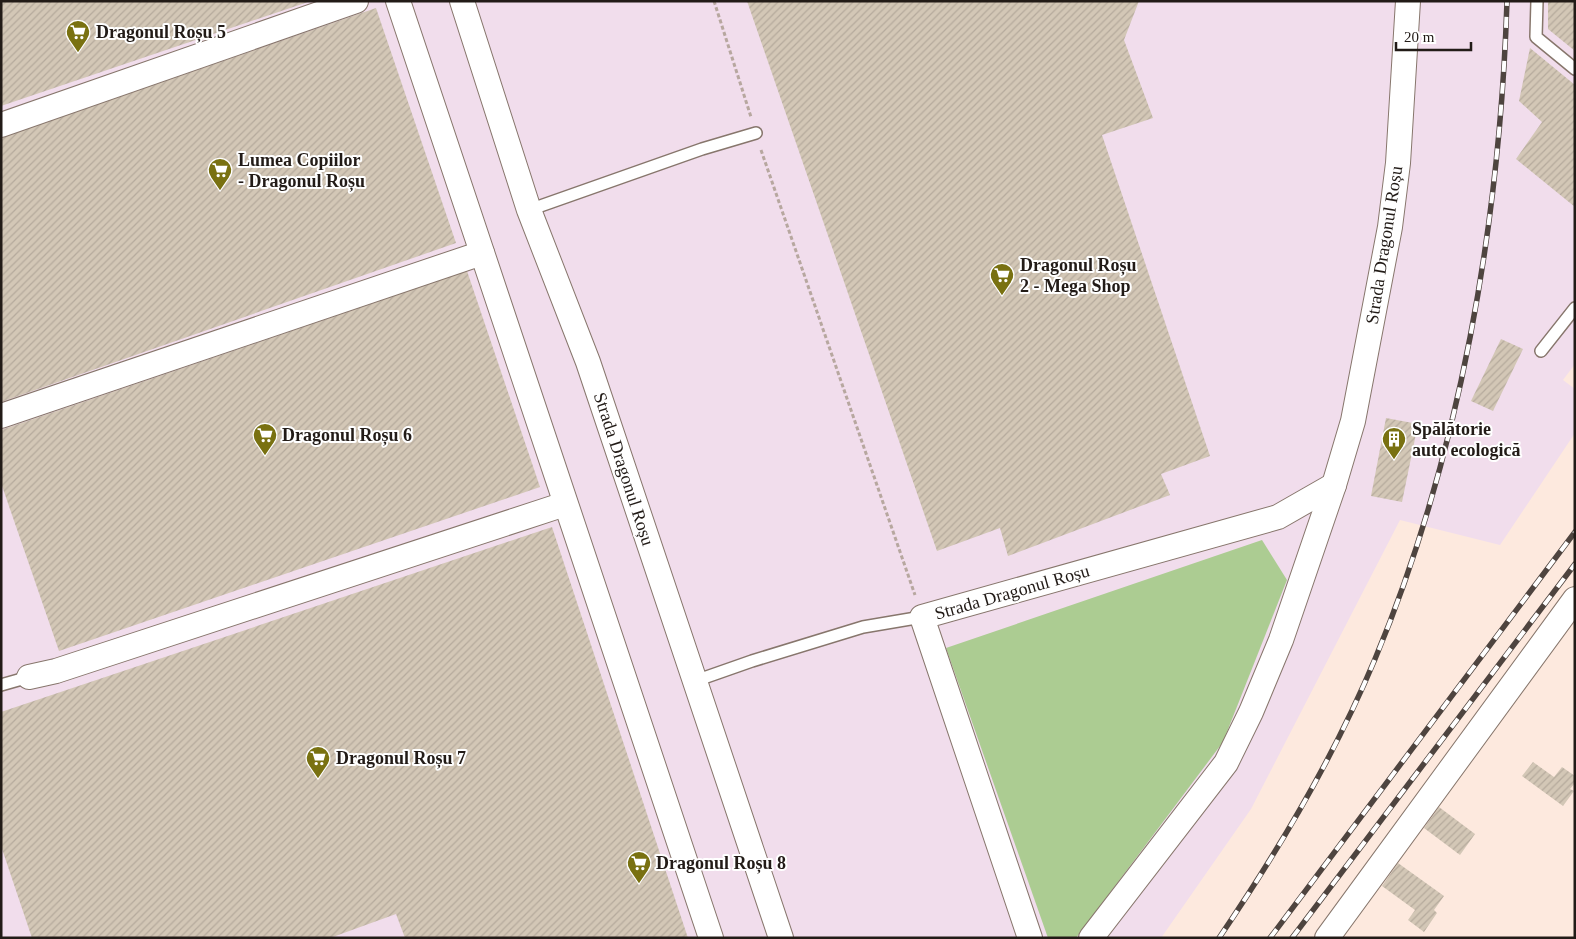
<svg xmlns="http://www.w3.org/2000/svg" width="1576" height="939" viewBox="0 0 1576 939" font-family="Georgia,serif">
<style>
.commercial{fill:#f1ddec}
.park{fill:#accc92}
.building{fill:url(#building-hatch)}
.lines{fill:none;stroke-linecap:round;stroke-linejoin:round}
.lane-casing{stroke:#87766c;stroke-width:14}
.street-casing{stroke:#87766c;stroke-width:26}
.path{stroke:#b7a79f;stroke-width:3;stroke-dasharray:4 2.5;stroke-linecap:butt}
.lane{stroke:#fff;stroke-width:11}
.street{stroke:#fff;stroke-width:24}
.rail-casing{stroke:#4e443f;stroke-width:5.5}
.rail{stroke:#fff;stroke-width:4;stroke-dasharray:11;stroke-linecap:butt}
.labels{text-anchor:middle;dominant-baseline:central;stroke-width:4;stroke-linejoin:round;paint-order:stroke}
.poi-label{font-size:18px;font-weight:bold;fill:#221b17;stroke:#fff;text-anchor:start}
.street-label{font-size:18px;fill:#221b17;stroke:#fff}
</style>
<defs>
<pattern id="building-hatch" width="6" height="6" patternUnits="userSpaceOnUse" patternTransform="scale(1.25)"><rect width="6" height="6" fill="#d3c7b6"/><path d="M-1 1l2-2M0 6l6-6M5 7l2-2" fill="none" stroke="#b5aa9c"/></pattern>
</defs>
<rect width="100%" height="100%" fill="#fde9de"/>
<path class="commercial" d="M1 1H1575V364L1563 380 1575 389V433L1500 545 1400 520 1251 809 1161 938H1Z"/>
<path class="park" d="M1262 540 1287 580 1223 742 1076 938H1048L946 648Z"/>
<g class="building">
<path d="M1 1H308V2L1 106Z"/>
<path d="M747 1H1139L1124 40 1153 118 1102 135 1210 456 1161 474 1170 495 1008 556 1000 528 937 551Z"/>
<path d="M1548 1H1575V51L1548 29Z"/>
<path d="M376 8 456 243 1 402V138Z"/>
<path d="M1530 48 1575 85V207L1516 159 1542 122 1519 101Z"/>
<path d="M467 271 540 487 59 651 1 483V430Z"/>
<path d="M1501 339 1523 349 1493 411 1471 401Z"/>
<path d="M1386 418 1418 424 1402 502 1371 496Z"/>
<path d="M552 527 688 938H405L396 914 330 938H32L1 846V712Z"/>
<path d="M1533 762 1554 777 1562 767 1575 776V783L1570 789 1574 791 1563 806 1522 776Z"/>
<path d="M1439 807 1475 834 1460 855 1424 828Z"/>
<path d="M1398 863 1444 896 1434 910 1437 913 1424 932 1408 920 1415 910 1382 886Z"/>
</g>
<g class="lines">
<g class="lane-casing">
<g id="lane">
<path d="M1537 1 1536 37 1575 69"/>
<path d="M529 210 702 149 756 133"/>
<path d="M1541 351 1575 308"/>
<path d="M695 681 752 661 863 627 922 617"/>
<path d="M1 685 29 677"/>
</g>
</g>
<g class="street-casing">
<g id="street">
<path d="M398 1 711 938"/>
<path d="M462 1 529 210 588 362 781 938"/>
<path d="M1 125 356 1"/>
<path d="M1 416 482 253"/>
<path d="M29 677 56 671 565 504"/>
<path d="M1030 938 922 617 1278 517 1334 485"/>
<path d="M1091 938 1226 763 1251 712 1281 640 1334 485 1353 421 1390 227 1398 163 1408 1"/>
<path d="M1327 938 1575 599"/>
</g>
</g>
<g class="path">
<path d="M714 1 751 117"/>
<path d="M761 150 915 595"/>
</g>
<use href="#lane" class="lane"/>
<use href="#street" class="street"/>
<g class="rail-casing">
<g id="rail">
<path d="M1219 938C1279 850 1334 757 1375 659 1460 456 1500 221 1507 1"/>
<path d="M1270 938 1575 532"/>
<path d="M1292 938 1575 564"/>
</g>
</g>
<use href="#rail" class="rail"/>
</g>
<defs>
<g id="supermarket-pin" transform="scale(1.25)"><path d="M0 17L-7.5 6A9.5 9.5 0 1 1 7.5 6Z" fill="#797111" stroke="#fff"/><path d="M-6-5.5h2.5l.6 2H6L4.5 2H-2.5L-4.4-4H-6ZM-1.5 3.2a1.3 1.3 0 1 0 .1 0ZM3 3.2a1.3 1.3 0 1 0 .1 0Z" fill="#fff"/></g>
<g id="building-pin" transform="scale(1.25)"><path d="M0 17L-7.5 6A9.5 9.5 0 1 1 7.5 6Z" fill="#797111" stroke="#fff"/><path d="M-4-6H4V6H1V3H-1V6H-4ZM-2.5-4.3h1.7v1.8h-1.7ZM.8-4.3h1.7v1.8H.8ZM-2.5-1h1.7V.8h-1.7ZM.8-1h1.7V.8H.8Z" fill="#fff"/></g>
</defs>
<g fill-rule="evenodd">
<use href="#supermarket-pin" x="78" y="32"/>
<use href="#supermarket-pin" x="220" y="170"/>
<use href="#supermarket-pin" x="1002" y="275"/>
<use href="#supermarket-pin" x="265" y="435"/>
<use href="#building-pin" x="1394" y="439"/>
<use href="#supermarket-pin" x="318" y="758"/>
<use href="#supermarket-pin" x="639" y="863"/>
</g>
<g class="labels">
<g class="poi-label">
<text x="96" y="32">Dragonul Roșu 5</text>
<text x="238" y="160">Lumea Copiilor<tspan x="238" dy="21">- Dragonul Roșu</tspan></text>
<text x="1020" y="265">Dragonul Roșu<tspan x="1020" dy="21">2 - Mega Shop</tspan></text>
<text x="1412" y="429">Spălătorie<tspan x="1412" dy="21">auto ecologică</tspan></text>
<text x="282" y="435">Dragonul Roșu 6</text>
<text x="336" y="758">Dragonul Roșu 7</text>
<text x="656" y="863">Dragonul Roșu 8</text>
</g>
<g class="street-label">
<text transform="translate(1384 245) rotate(-81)">Strada Dragonul Roșu</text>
<text transform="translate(624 469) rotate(72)">Strada Dragonul Roșu</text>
<text transform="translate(1012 592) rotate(-16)">Strada Dragonul Roșu</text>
</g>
</g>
<rect width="1576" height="939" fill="none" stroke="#221b17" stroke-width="5"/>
<path d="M1396 42v8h75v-8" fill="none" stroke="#221b17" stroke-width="2.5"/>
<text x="1404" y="42" font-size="15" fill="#221b17" stroke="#ffffff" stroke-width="4" paint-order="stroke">20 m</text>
</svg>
